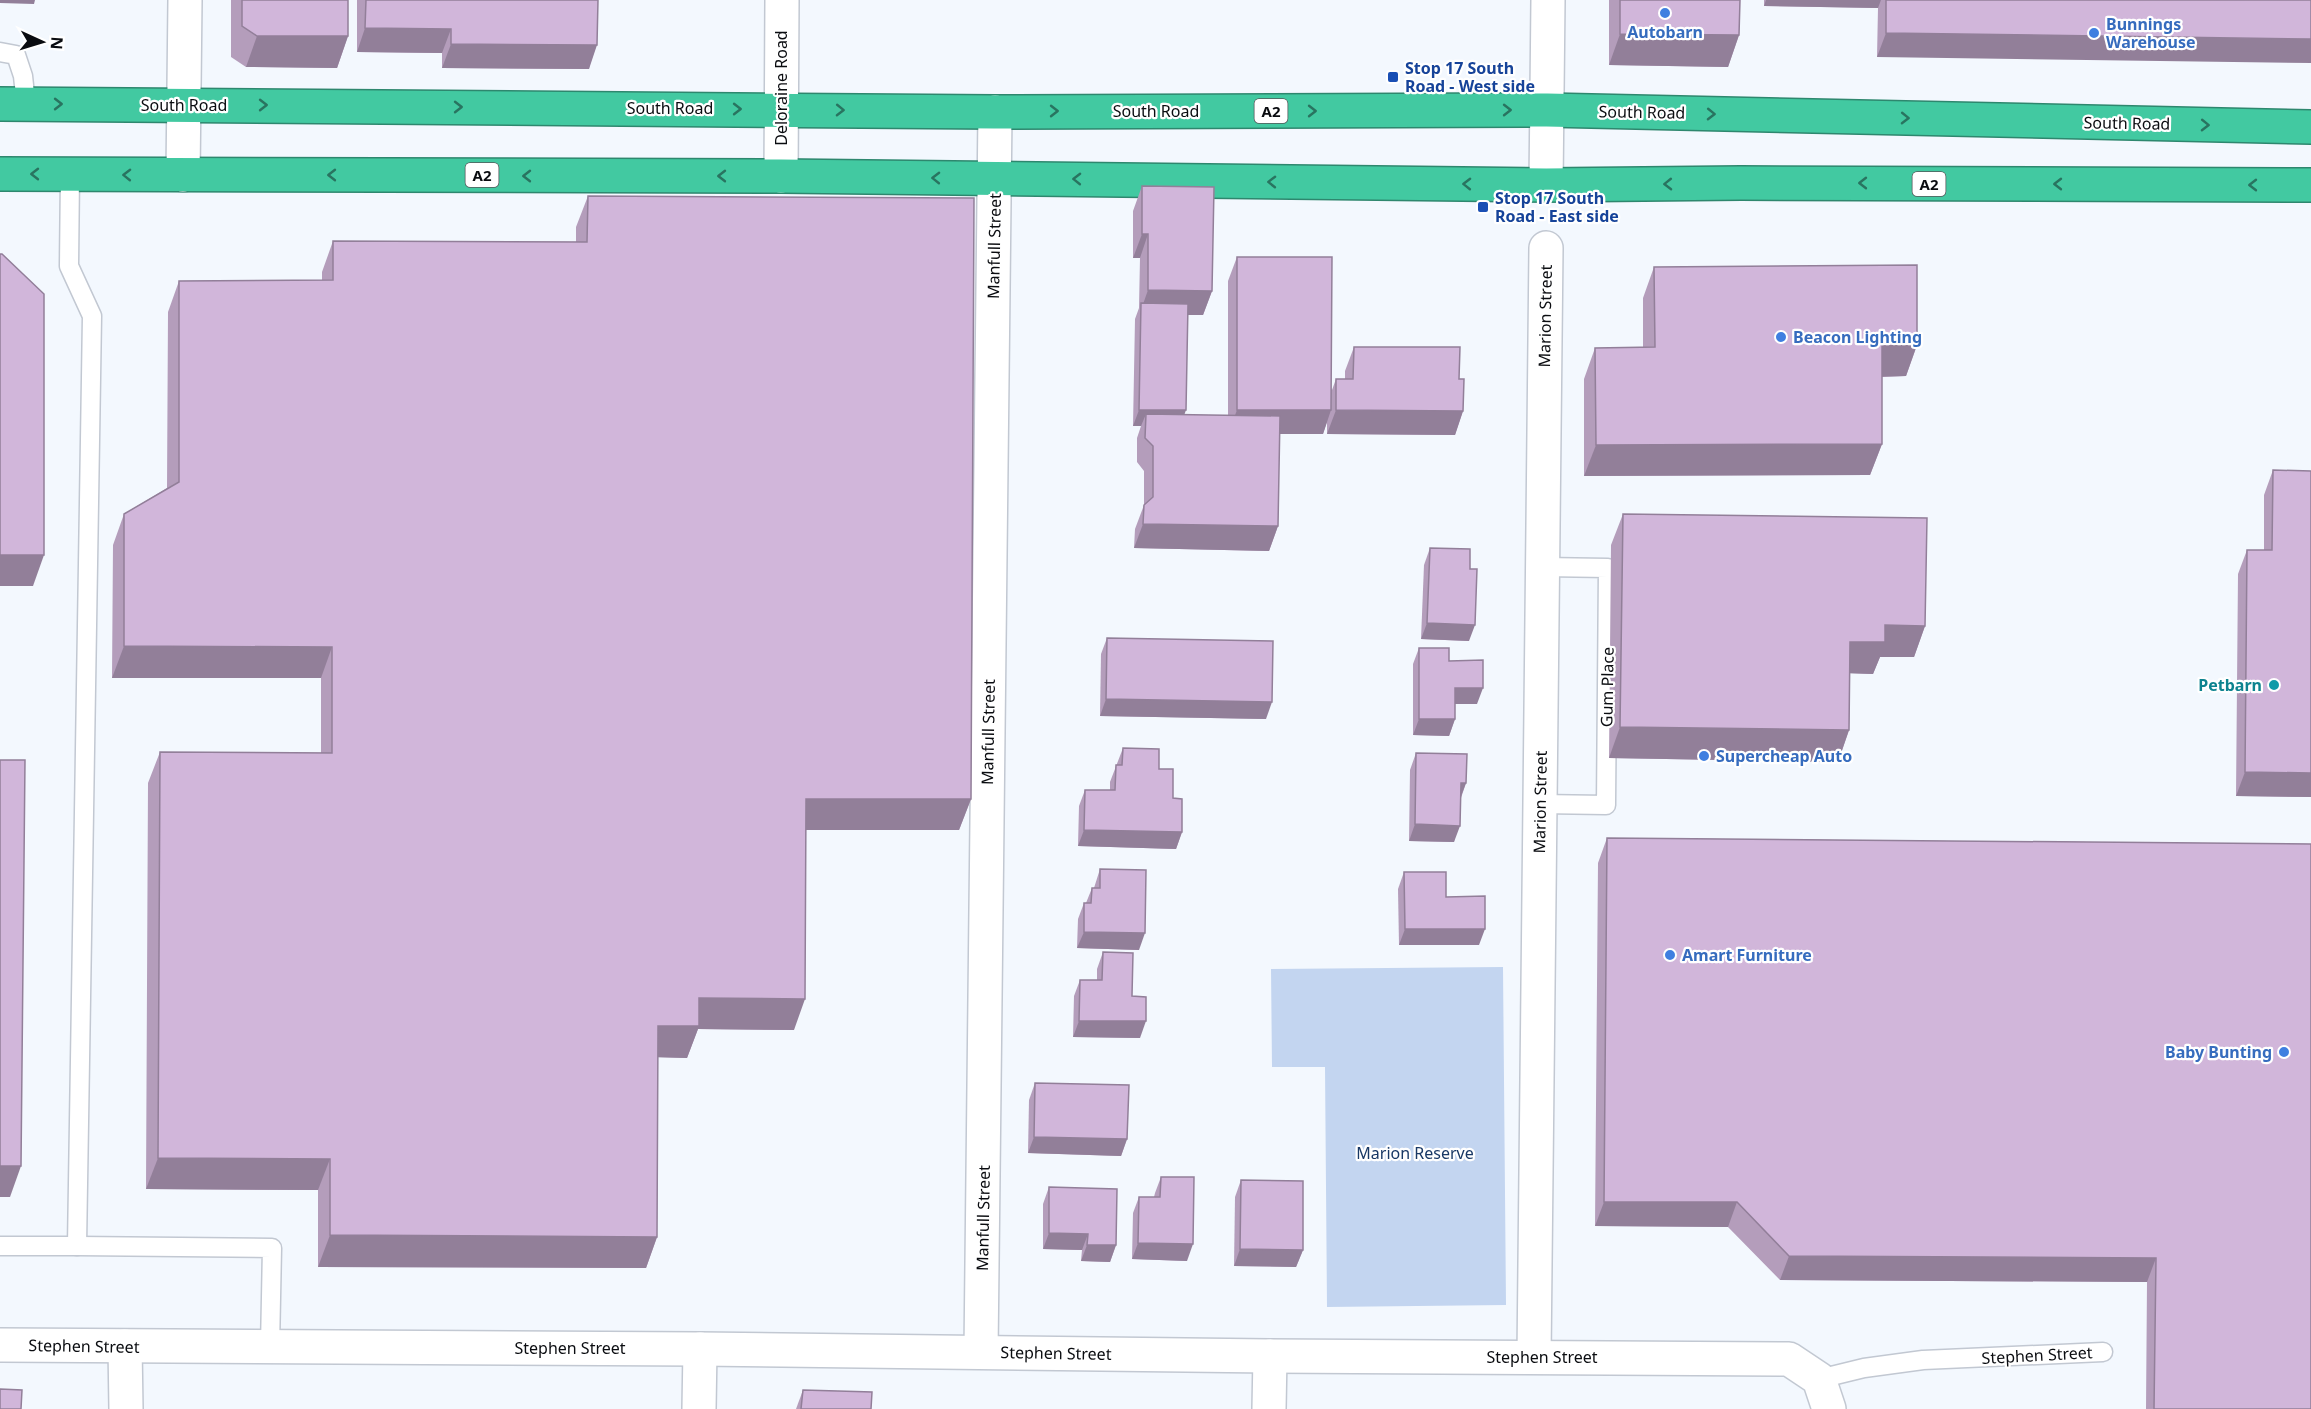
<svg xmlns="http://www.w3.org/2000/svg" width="2311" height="1409" viewBox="0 0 2311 1409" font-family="'Noto Sans',sans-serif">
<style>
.green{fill:#c3d5f0}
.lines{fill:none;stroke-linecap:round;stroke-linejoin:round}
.lane-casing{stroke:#c2c8d2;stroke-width:21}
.street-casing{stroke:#c2c8d2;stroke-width:36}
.highway-casing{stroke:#2e876e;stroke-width:36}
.lane{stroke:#fff;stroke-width:18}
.street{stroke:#fff;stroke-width:33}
.highway{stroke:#42c9a1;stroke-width:33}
.wall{fill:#b49dbb}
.shaded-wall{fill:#927f99}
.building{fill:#d1b6da;stroke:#927f99;stroke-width:1.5}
.oneway{stroke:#297460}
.shop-dot{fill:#3f7fe0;stroke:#fff;stroke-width:2}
.transit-dot{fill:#1a4fb4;stroke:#fff;stroke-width:2}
.culture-dot{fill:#0f9aa8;stroke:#fff;stroke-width:2}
.labels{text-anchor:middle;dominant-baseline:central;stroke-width:4.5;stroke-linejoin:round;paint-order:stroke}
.shield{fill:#fff;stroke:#545558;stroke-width:1.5}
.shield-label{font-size:15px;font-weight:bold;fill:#0a0c10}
.shop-label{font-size:16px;font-weight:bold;fill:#366cbe;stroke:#fff;text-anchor:start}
.transit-label{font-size:16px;font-weight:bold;fill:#164399;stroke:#fff;text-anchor:start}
.street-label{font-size:16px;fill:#0a0c10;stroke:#fff}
.culture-label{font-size:16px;font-weight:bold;fill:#0d838f;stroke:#fff;text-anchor:end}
.park-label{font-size:16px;fill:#183865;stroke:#fff}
</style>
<rect width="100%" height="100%" fill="#f3f8fe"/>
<path class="green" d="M1503 967 1506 1305 1327 1307 1325 1067H1272L1271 969Z"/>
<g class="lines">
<g class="lane-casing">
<g id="lane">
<path d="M0 52 16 55 23 76 26 104"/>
<path d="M1540 804 1606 805 1608 568 1543 567"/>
<path d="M0 1246H77L92 316 69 266 70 174"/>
<path d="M77 1246 272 1248 270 1347"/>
<path d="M1819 1379 1864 1368 1923 1360 2103 1352"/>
</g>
</g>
<g class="street-casing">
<g id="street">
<path d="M183 175 185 0"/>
<path d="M781 176 782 0"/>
<path d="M1546 185 1548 0"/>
<path d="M0 1345 700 1349 1270 1356 1789 1359 1819 1379 1829 1409"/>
<path d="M125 1346 126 1409"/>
<path d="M981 1352 995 112"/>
<path d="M1534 1357 1546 248"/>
<path d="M699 1409 700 1349"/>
<path d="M1269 1409 1270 1356"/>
</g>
</g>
<g class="highway-casing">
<g id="highway">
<path d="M0 104 995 112 1547 110 2311 127"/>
<path d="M0 174 781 176 1546 185 1741 183 2311 185"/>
</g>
</g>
<use href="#lane" class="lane"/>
<use href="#street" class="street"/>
<use href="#highway" class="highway"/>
</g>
<g class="wall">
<path d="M231 0H348V36L337 68 246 67 231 57Z"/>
<path d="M357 0H598L589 69 442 68V53L357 52Z"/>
<path d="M1609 0H1740L1739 35 1728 67 1609 65Z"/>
<path d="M1764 0H2311L1877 57 1878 8 1764 6Z"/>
<path d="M1142 186 1212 291 1203 315H1188L1184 415H1228V281L1237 257 1332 390 1336 379H1345V371L1354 347 1459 379 1463 411 1455 435 1327 434V422L1323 434H1279L1278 526 1269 551 1134 548 1135 529 1144 505V471L1137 462V438L1141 426H1133L1135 319 1139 308 1140 258H1133V211Z"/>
<path d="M588 196 971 799 959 830H806L794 1030 698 1029 687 1058 658 1057 657 1237 646 1268 318 1267V1190L146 1189 148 783 160 752 321 753V678H112L113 545 124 514 167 488 168 312 179 281 322 280V272L333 241 576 242V227Z"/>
<path d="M1654 267 1917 345 1906 376 1882 377V444L1870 475 1584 476V379L1595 348 1643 347V298Z"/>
<path d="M2273 470 2311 471V797L2236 796 2238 574 2247 550H2264V495Z"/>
<path d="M1623 514 1925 626 1914 657H1880L1873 674 1850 673 1849 730 1838 762 1609 758 1611 545Z"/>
<path d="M1430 548 1470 569 1469 641 1421 639 1424 565Z"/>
<path d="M1107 638 1266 719 1100 716 1101 654Z"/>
<path d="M1419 648 1449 661 1477 704H1455V719L1449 736 1413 735V664Z"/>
<path d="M1123 748 1159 769 1173 798 1182 832 1176 849 1078 846 1079 806 1085 790H1110V782Z"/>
<path d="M1416 753 1466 783 1461 798 1454 842 1409 841 1410 770Z"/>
<path d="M1607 838 2311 844V1409H2146L2147 1282 1780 1280 1728 1227 1595 1226 1598 863Z"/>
<path d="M1100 869 1139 950 1077 948 1078 919 1084 903H1086L1092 888H1094Z"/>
<path d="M1404 872 1446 897 1479 945H1399L1398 889Z"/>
<path d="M1103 952 1132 996 1140 1038 1073 1037 1074 996 1080 980H1097V969Z"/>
<path d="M1035 1083 1127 1139 1121 1156 1028 1153 1029 1100Z"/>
<path d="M1161 1177 1187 1261 1132 1259 1133 1213 1139 1197H1154L1155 1193Z"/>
<path d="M1241 1180 1303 1250 1296 1267 1234 1266 1235 1197Z"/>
<path d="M1049 1187 1116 1245 1110 1262 1081 1261 1082 1250 1043 1249V1204Z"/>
<path d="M803 1390 871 1409H796Z"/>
</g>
<g class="shaded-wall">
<path d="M0 0H35L34 4 0 3Z"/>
<path d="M1766 0H1881L1878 8 1764 6Z"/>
<path d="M365 28 451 29 442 53 357 52Z"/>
<path d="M1886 33 2311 39V63L1877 57Z"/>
<path d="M1620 34 1739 35 1728 67 1609 65Z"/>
<path d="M257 36H348L337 68 246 67Z"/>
<path d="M451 44 597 45 589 69 442 68Z"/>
<path d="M1142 234H1148L1140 258H1133Z"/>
<path d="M1148 290 1212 291 1203 315H1140L1141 310Z"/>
<path d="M1917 345 1906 376 1870 377 1882 346Z"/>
<path d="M1139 410H1186L1180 427 1146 414 1141 426H1133Z"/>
<path d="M1237 410H1331L1323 434H1228Z"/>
<path d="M1336 410 1463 411 1455 435 1327 434Z"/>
<path d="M1882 444 1870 475 1584 476 1596 445Z"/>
<path d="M1143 524 1278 526 1269 551 1134 548Z"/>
<path d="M0 555H44L33 586H0Z"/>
<path d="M1427 623 1475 625 1469 641 1421 639Z"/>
<path d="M1885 625 1925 626 1914 657H1880L1873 674 1839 673 1850 642Z"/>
<path d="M124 646 332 647 321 678H112Z"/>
<path d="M1455 688H1483L1477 704H1449Z"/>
<path d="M1106 699 1272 702 1266 719 1100 716Z"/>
<path d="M1419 719H1455L1449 736 1413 735Z"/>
<path d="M1620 727 1849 730 1838 762 1609 758Z"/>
<path d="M2245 772 2311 773V797L2236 796Z"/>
<path d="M1461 783H1466L1460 799Z"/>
<path d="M806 799H971L959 830H795Z"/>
<path d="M1415 824 1460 826 1454 842 1409 841Z"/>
<path d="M1084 830 1182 832 1176 849 1078 846Z"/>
<path d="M1405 929H1485L1479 945H1399Z"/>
<path d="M1084 932 1145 933 1139 950 1077 948Z"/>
<path d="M699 998 805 999 794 1030 698 1029 687 1058 647 1057 658 1026Z"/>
<path d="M1079 1021H1146L1140 1038 1073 1037Z"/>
<path d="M1034 1137 1127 1139 1121 1156 1028 1153Z"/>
<path d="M158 1158 330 1159 318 1190 146 1189Z"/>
<path d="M0 1166H21L10 1197H0Z"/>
<path d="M1604 1202H1737L1728 1227 1595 1226Z"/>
<path d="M1049 1233 1088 1234 1082 1250 1043 1249Z"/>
<path d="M330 1235 657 1237 646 1268 318 1267Z"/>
<path d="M1138 1243 1193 1244 1187 1261 1132 1259Z"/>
<path d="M1087 1245H1116L1110 1262 1081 1261Z"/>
<path d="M1240 1249 1303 1250 1296 1267 1234 1266Z"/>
<path d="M1789 1256 2156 1258 2147 1282 1780 1280Z"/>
</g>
<g class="building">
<path d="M242 0H348V36H257L242 26Z"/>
<path d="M366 0H598L597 45 451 44V29L365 28Z"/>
<path d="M1620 0H1740L1739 35 1620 34Z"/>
<path d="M1886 0H2311V39L1886 33Z"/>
<path d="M1142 186 1214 187 1212 291 1148 290V234H1142Z"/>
<path d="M588 196 974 198 971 799H806L805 999 699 998V1026H658L657 1237 330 1235V1159L158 1158 160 752 332 753V647L124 646V514L179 482V281L333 280V241L587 242Z"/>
<path d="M0 254H2L44 294V555H0Z"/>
<path d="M1237 257H1332L1331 410H1237Z"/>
<path d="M1917 265V345L1882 346V444L1596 445 1595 348 1655 347 1654 267Z"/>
<path d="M1141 303 1188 304 1186 410H1139Z"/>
<path d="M1354 347H1460L1459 379H1464L1463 411 1336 410V379H1353Z"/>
<path d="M1146 414 1280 416 1278 526 1143 524 1144 505 1153 497V446L1145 438Z"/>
<path d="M2273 470 2311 471V773L2245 772 2247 550H2272Z"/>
<path d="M1623 514 1927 518 1925 626 1885 625V642H1850L1849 730 1620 727Z"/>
<path d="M1430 548 1470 549V569H1477L1475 625 1427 623Z"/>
<path d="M1107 638 1273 641 1272 702 1106 699Z"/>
<path d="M1419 648H1449V661L1483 660V688H1455V719H1419Z"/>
<path d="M1123 748 1159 749V769H1173V798L1182 799V832L1084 830 1085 790H1115L1116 765H1122Z"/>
<path d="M1416 753 1467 754 1466 783H1461L1460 826 1415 824Z"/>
<path d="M0 760H25L21 1166H0Z"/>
<path d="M1607 838 2311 844V1409H2154L2156 1258 1789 1256 1737 1202H1604Z"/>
<path d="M1100 869 1146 870 1145 933 1084 932V903H1091L1092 888H1100Z"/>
<path d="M1404 872H1446V897L1485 896V929H1405Z"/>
<path d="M1103 952 1133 953 1132 996 1146 997V1021H1079L1080 980H1102Z"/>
<path d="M1035 1083 1129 1085 1127 1139 1034 1137Z"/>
<path d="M1161 1177H1194L1193 1244 1138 1243 1139 1197H1160Z"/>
<path d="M1241 1180 1303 1181V1250L1240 1249Z"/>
<path d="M1049 1187 1117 1189 1116 1245H1087L1088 1234 1049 1233Z"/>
<path d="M0 1389 22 1390 21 1409H0Z"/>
<path d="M803 1390 872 1392 871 1409H801Z"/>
</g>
<defs><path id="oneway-chevron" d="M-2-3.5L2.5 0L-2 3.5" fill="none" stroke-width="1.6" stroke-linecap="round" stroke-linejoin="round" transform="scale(1.5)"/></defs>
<g class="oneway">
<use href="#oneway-chevron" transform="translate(58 104)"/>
<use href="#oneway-chevron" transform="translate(263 105)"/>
<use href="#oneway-chevron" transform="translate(458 107)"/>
<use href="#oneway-chevron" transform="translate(737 109)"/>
<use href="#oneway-chevron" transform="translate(840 110) rotate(1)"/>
<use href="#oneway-chevron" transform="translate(1507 110)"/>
<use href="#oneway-chevron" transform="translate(1054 111)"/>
<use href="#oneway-chevron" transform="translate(1312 111)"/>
<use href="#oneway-chevron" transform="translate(1711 114) rotate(1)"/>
<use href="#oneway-chevron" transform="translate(1905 118) rotate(1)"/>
<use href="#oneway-chevron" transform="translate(2205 125) rotate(1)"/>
<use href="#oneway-chevron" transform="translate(35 174) rotate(-180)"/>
<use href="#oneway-chevron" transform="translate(127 175) rotate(-179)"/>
<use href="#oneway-chevron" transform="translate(332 175) rotate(-180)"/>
<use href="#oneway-chevron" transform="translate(527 176) rotate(-180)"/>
<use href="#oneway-chevron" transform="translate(722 176) rotate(-180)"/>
<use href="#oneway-chevron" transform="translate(936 178) rotate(-179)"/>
<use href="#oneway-chevron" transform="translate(1077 179) rotate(-179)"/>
<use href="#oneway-chevron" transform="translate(1272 182) rotate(-179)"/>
<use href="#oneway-chevron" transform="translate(1863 183) rotate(-180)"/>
<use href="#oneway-chevron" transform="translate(1467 184) rotate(-179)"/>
<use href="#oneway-chevron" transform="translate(1668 184) rotate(179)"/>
<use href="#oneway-chevron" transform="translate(2058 184) rotate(-180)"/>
<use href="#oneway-chevron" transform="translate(2253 185) rotate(-180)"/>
</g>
<g class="shop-dot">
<circle cx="1665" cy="13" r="6"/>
<circle cx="2094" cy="33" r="6"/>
<circle cx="1781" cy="337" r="6"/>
<circle cx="1704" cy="756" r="6"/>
<circle cx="1670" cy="955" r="6"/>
<circle cx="2284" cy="1052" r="6"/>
</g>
<g class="transit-dot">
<rect x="1387" y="71" width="12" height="12" rx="3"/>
<rect x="1477" y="201" width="12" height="12" rx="3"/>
</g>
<circle class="culture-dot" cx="2274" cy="685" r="6"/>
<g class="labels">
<g class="shield">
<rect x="1254.5" y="99" width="33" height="24" rx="4.5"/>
<rect x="465.5" y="163" width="33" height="24" rx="4.5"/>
<rect x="1912.5" y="172" width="33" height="24" rx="4.5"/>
</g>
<g class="shield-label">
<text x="1271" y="111">A2</text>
<text x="482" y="175">A2</text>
<text x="1929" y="184">A2</text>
</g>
<g class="shop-label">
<text x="2106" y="24">Bunnings<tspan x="2106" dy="18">Warehouse</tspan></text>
<text x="1665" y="32" text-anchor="middle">Autobarn</text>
<text x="1793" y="337">Beacon Lighting</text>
<text x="1716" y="756">Supercheap Auto</text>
<text x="1682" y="955">Amart Furniture</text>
<text x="2272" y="1052" text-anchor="end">Baby Bunting</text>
</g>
<g class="transit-label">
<text x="1405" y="68">Stop 17 South<tspan x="1405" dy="18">Road - West side</tspan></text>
<text x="1495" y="198">Stop 17 South<tspan x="1495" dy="18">Road - East side</tspan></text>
</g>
<g class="street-label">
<text transform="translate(781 88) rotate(-90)">Deloraine Road</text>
<text x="184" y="105">South Road</text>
<text x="670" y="108">South Road</text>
<text x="1156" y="111">South Road</text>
<text transform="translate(1642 112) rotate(1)">South Road</text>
<text transform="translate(2127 123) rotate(1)">South Road</text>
<text transform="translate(994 246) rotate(-89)">Manfull Street</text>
<text transform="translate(1545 316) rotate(-89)">Marion Street</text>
<text transform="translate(1607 687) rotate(-89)">Gum Place</text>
<text transform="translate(988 732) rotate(-89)">Manfull Street</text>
<text transform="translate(1540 802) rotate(-89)">Marion Street</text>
<text transform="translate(983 1218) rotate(-89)">Manfull Street</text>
<text transform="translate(84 1346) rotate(1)">Stephen Street</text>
<text x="570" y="1348">Stephen Street</text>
<text transform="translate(1056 1353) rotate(1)">Stephen Street</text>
<text transform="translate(2037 1355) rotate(-3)">Stephen Street</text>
<text x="1542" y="1357">Stephen Street</text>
</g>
<g class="culture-label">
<text x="2262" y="685">Petbarn</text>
</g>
<g class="park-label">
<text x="1415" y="1153">Marion Reserve</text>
</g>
</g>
<g transform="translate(42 42) rotate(94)" stroke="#ffffff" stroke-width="4.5" paint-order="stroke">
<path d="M0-4.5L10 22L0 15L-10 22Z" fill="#0a0c10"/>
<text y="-9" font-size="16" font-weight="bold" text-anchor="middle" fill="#0a0c10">N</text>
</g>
</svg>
